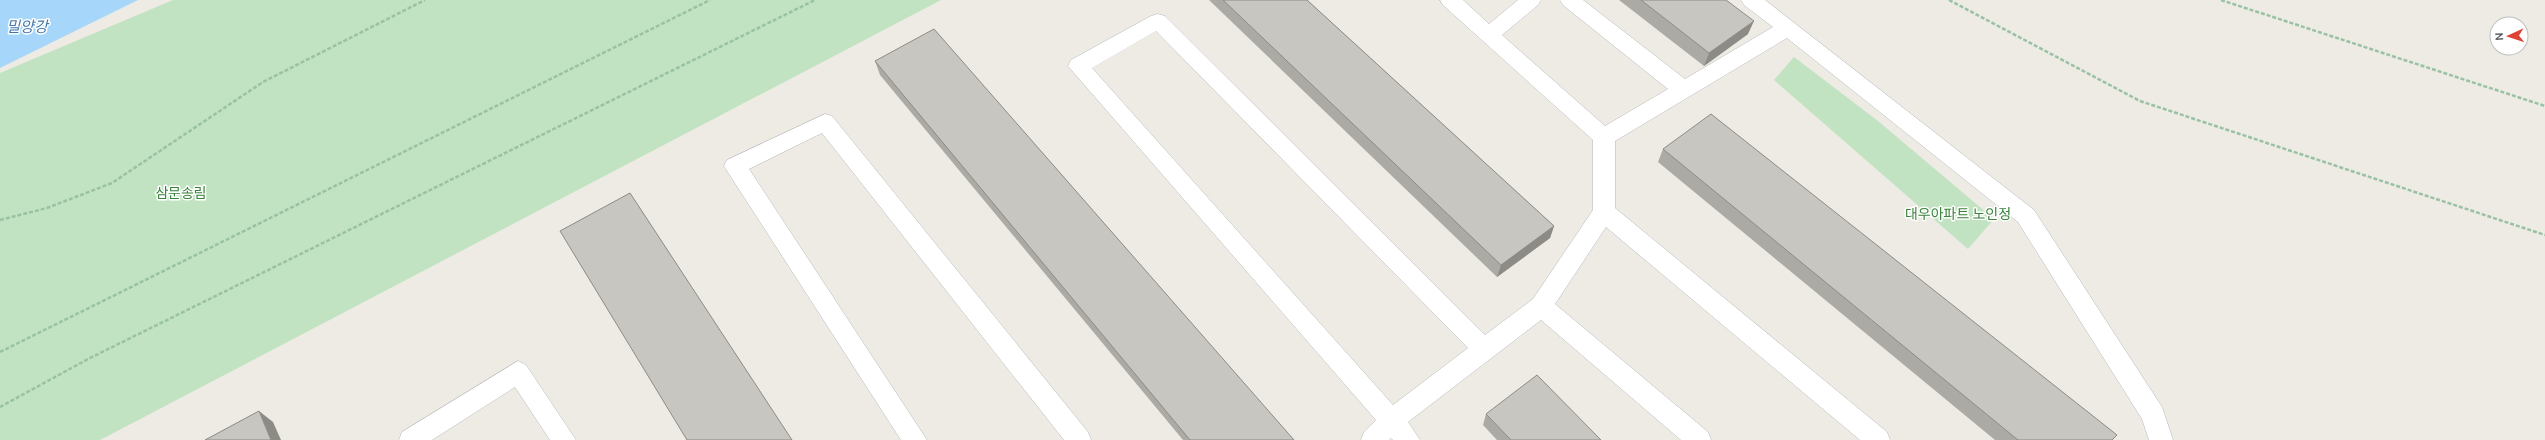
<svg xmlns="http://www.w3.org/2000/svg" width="2545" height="440" viewBox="0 0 2545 440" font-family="Ubuntu,'Noto Sans KR',sans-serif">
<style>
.green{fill:#c1e3c1}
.water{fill:#a6d7fa}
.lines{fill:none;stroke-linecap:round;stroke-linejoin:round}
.service-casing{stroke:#b6b9bd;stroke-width:1}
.path{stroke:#99c2a4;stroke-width:2.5;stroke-dasharray:4 2;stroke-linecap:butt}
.service{fill:#fff;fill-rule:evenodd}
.wall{fill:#acaaa5}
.shaded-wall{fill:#8c8b86}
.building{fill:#c8c6c0;stroke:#8c8b86}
.labels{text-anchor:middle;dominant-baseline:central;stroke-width:3;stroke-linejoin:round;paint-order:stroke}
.park-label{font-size:14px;fill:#3a833c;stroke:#fff}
.water-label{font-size:15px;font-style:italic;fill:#4478ab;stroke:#fff}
</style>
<rect width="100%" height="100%" fill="#edebe3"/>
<g class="green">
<path d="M173 0H941L100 440H0V73Z"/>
<path d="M1794 57 1878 121 1994 219 1968 249 1774 80Z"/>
</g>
<path class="water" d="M0 0H138L0 68Z"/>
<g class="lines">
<g class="service-casing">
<g id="service">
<path d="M1440 0H1463L1489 24 1518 0H1541L1538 5 1502 35 1605 126 1668 89 1563 5 1560 0H1583L1685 79 1773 27 1744 5 1741 0H1765L2034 210 2162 407 2173 440H2149L2142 419 2018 222 1787 38 1615 141V208L1887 432 1890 440H1860L1606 227 1555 304 1708 432 1711 440H1681L1541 320 1408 422 1420 440H1393L1391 438 1389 440H1361L1364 432 1376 420 1068 66 1071 60 1151 16 1158 14 1165 16 1485 335 1533 299 1593 210V140L1443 5ZM1156 31 1468 348 1393 405 1092 68Z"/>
<path d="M825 114 832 116 1088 432 1091 440H1064L822 133 749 169 927 440H901L724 166 727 160Z"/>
<path d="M518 361 526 365 576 440H550L515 387 432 440H399L402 432Z"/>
</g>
</g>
<g class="path">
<path d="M1949 0 2140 101 2545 235"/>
<path d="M2221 0 2545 106"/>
<path d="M0 220 47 208 112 183 263 82 425 0"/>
<path d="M0 352 710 0"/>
<path d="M0 407 88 359 815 0"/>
</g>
<use href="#service" class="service"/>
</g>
<g class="wall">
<path d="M1209 0H1307L1554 226 1550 238 1497 277Z"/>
<path d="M1619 0H1726L1748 34 1704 66Z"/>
<path d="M875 61 1294 440H1183L880 75Z"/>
<path d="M1663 149 2112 440H1995L1658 162Z"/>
<path d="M1486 414 1601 440H1497L1483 425Z"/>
</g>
<g class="shaded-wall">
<path d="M1754 21 1748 34 1704 66 1709 53Z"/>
<path d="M1554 226 1550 238 1497 277 1501 265Z"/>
<path d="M259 411 273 422 281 440H271Z"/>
</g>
<g class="building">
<path d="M1223 0H1307L1554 226 1501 265Z"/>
<path d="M1641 0H1726L1754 21 1709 53Z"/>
<path d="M934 29 1294 440H1190L875 61Z"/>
<path d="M1711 114 2117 435 2112 440H2018L1663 149Z"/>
<path d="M630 193 792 440H687L560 231Z"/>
<path d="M1537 375 1601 440H1511L1486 414Z"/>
<path d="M259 411 271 440H205Z"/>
</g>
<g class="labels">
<g class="park-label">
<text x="181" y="193">삼문송림</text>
<text x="1958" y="214">대우아파트 노인정</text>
</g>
<g class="water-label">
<text x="27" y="26">밀양강</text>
</g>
</g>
<g transform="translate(2509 36) rotate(267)"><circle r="19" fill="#ffffff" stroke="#bdbfc1"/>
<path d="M0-3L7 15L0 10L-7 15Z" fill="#df4237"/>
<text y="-6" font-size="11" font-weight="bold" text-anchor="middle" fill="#5b5f63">N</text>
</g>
</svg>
